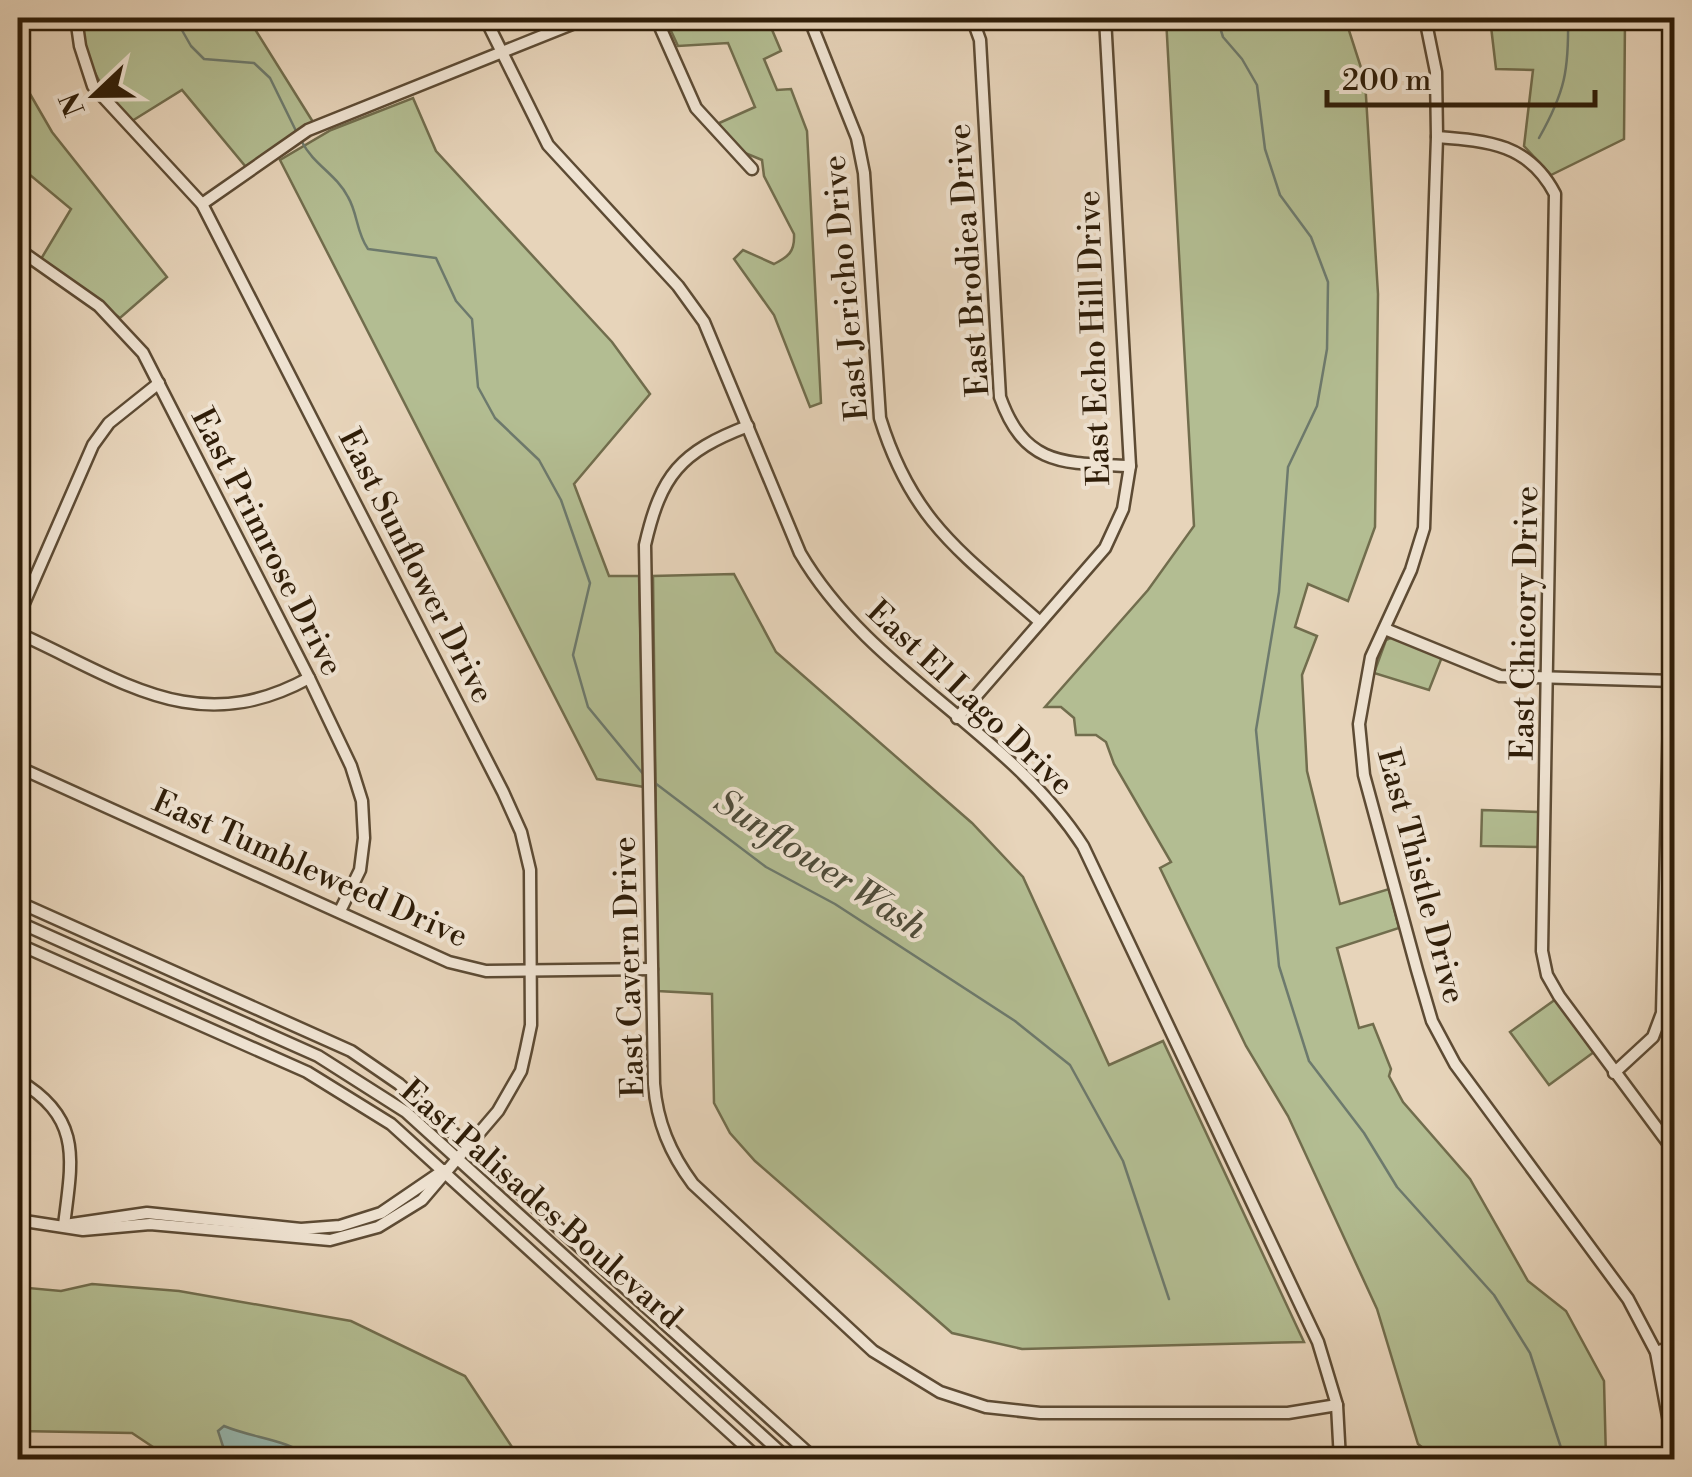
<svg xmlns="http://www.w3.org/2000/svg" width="1692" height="1477" viewBox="0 0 1692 1477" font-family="'Libre Bodoni',serif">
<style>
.green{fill:#b3bd92;stroke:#716d4d;stroke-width:2.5}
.water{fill:#97b8b0;stroke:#6d7a6d;stroke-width:2.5}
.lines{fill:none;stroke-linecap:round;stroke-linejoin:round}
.stream{stroke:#6d7a6d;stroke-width:2.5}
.minor-casing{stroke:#5d4b34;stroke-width:15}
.minor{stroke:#efe3d2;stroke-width:10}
.labels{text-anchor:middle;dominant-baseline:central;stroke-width:8;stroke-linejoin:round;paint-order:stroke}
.street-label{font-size:32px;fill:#2f1d08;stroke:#efe3d2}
.water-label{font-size:35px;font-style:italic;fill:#4e4c3a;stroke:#efe3d2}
</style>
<rect width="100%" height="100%" fill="#e7d4ba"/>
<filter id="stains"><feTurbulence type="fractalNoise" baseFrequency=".002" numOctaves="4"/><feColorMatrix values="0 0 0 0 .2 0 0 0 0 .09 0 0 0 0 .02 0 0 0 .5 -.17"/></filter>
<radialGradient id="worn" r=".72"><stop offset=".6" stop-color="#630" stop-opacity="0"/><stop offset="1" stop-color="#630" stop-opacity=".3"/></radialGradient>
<g class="green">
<path d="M248 18 313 122 246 167 182 90 132 121C105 92 85 69 83 28L90 21Z"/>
<path d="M665 18H740L742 22 767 18 781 51 764 59 777 90 791 89 807 131 821 403 810 407 774 315 734 259 743 250 774 264C788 257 795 252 794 234L764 176 762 160 745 153 717 124 755 107 728 43 678 46Z"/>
<path d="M1166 18H1345L1365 80 1378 294 1375 527 1348 601 1308 584 1295 627 1317 636 1302 675 1307 771 1340 904 1389 889 1399 928 1337 948 1359 1028 1373 1024 1391 1069 1389 1076 1403 1102 1470 1179 1528 1281 1566 1311 1604 1381 1606 1459H1437L1418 1444 1377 1309 1288 1116 1246 1046 1160 868 1171 862 1114 764 1106 742 1096 735H1076L1074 718 1061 707H1045L1148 590 1194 526Z"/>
<path d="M1490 18H1625L1624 139 1551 175 1524 146 1533 70 1496 69Z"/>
<path d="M26 87 52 132 167 277 120 318 41 259 71 209 18 165V91Z"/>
<path d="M413 98 436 151 612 342 650 394 574 484 609 576H639L644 787 597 779 280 160 331 130Z"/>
<path d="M734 574 776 652 972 823 1023 877 1109 1065 1163 1041 1304 1342 1022 1349 952 1333 755 1161 730 1133 714 1103 712 994 658 991 653 576Z"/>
<path d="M1395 636 1442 657 1429 690 1374 673 1386 640Z"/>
<path d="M1482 810 1539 812 1538 847 1481 846Z"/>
<path d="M1556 999 1594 1052 1549 1085 1510 1032Z"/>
<path d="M92 1284 179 1291 351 1321 465 1376 520 1459H171L132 1433 18 1431V1287L61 1291Z"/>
</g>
<path class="water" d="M224 1426C255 1439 285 1438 313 1459H227L218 1431Z"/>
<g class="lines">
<g class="stream">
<path d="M175 18 191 46 204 59 254 63 270 78 298 135"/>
<path d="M1217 18 1223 37 1242 59 1257 85 1265 149 1280 195 1311 237 1328 282 1327 349 1317 406 1288 467 1279 592 1256 730 1279 966 1309 1061 1364 1133 1397 1187 1494 1295 1530 1353 1565 1460"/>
<path d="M1539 138C1565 92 1569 70 1568 18"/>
<path d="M302 142C314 165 336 174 348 197 358 214 356 232 368 249L436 258 456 301 472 319 478 387 495 418 539 460 561 500 590 583 573 655 588 707 644 775"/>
<path d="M655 783 766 867 835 904 1015 1021 1070 1065 1123 1161 1169 1299"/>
</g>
<g class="minor-casing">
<g id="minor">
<path d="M485 18 548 145 678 286 704 322 800 553C870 673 1009 731 1083 846L1318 1342 1337 1405 1340 1460"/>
<path d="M656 18 696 108 752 169"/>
<path d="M809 18 857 138 864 173 880 418C912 522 962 553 1040 622"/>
<path d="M972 18 980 40 1000 397C1025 467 1064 463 1130 466"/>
<path d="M1425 18 1436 72 1437 137 1424 528 1411 570 1371 657 1359 724 1364 775 1417 970 1432 1021 1455 1064 1628 1299 1656 1352 1674 1449"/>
<path d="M1437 137C1489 141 1529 144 1555 194L1542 951 1547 975 1559 996 1674 1151"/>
<path d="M202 204 308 130 587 18"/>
<path d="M18 249 99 306 143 353 309 678 351 766 362 801 364 838 360 870 340 911"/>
<path d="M748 426C680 452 661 475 645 545L654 1084C657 1122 670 1153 693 1184L873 1351 940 1392 986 1407 1040 1413H1288L1337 1405"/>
<path d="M18 617 93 445 109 423 159 383"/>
<path d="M1385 629 1500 676 1674 681"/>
<path d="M18 633C122 680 196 740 309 678"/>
<path d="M957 718 1105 548 1123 509 1130 466 1105 18"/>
<path d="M18 767 449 962 486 971 652 969"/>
<path d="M18 902 351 1051 399 1084 816 1460"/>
<path d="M18 922 318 1056 406 1112 789 1460"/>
<path d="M18 944 307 1072 391 1124 760 1460"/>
<path d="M1614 1073 1653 1037 1662 1013 1674 508"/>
<path d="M18 1080C83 1118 72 1160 64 1225"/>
<path d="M18 1220 83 1230 150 1224 330 1240 378 1227 422 1200 498 1111 521 1071 526 1049 531 1025 530 870 521 832 503 792 202 204 93 86 80 46 76 18"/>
<path d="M65 1225 147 1213 301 1229 340 1226 381 1213 444 1170"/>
<path d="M1656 1352 1674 1346"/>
</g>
</g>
<use href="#minor" class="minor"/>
</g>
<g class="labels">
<g class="street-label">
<text transform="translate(969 260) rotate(-94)">East Brodiea Drive</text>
<text transform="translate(846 288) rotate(-95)">East Jericho Drive</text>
<text transform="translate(1094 338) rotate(-92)">East Echo Hill Drive</text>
<text transform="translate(267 542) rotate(63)">East Primrose Drive</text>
<text transform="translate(416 566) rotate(63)">East Sunflower Drive</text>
<text transform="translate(1525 623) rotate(-89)">East Chicory Drive</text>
<text transform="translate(970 698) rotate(43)">East El Lago Drive</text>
<text transform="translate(310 869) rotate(24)">East Tumbleweed Drive</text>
<text transform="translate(1421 876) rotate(75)">East Thistle Drive</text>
<text transform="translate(629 967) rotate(-92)">East Cavern Drive</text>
<text transform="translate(541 1204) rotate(41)">East Palisades Boulevard</text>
</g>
<g class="water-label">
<text transform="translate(820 865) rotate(33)">Sunflower Wash</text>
</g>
</g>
<rect width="1692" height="1477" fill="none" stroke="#e7d4ba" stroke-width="60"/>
<rect x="20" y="20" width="1652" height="1437" fill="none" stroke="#2f1d08" stroke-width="5"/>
<rect x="30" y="30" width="1632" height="1417" fill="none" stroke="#2f1d08" stroke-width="2.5"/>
<g transform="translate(95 95) rotate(248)" stroke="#efe3d2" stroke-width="8" paint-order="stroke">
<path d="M0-8L18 38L0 25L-18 38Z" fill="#2f1d08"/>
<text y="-15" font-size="28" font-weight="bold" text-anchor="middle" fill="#2f1d08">N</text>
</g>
<path d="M1327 90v15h268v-15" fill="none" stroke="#2f1d08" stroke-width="5"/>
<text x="1342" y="90" font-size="30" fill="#2f1d08" stroke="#efe3d2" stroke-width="8" paint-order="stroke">200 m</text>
<rect width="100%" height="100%" filter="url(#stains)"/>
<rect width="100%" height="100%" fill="url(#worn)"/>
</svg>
